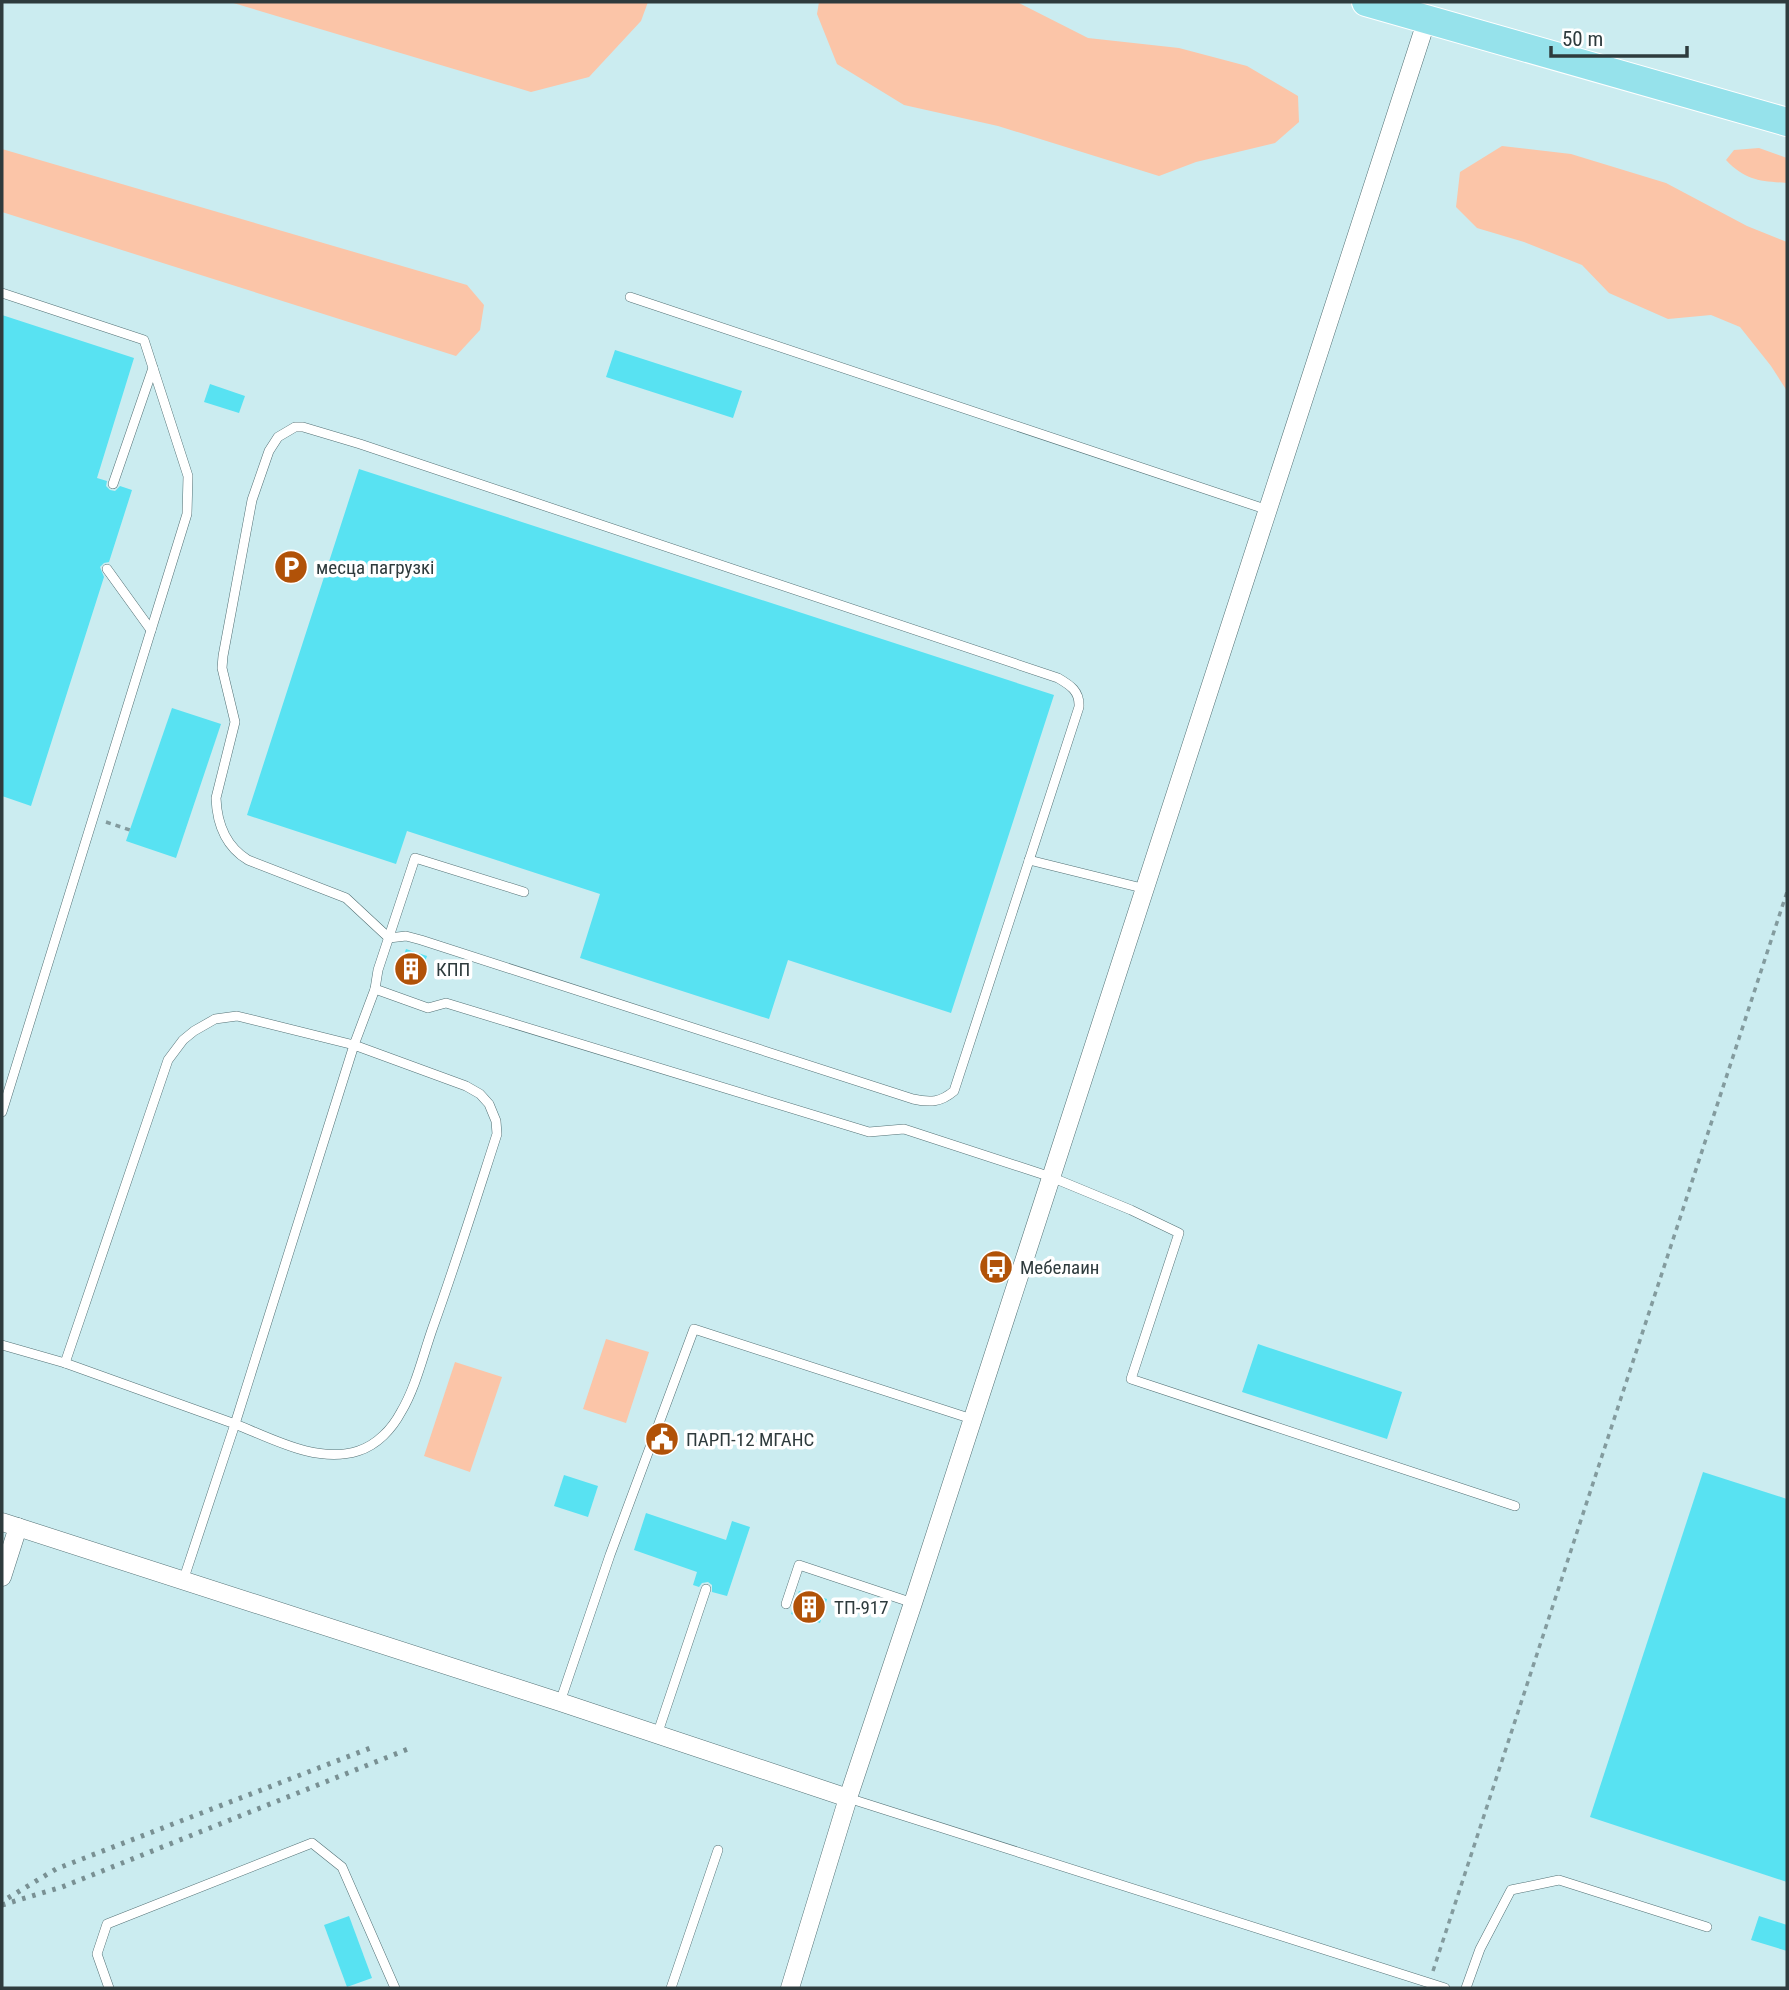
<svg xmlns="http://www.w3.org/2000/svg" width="1789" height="1990" viewBox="0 0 1789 1990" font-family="'Roboto Condensed',sans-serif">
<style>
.green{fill:#fbc5a8}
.building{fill:#58e2f2}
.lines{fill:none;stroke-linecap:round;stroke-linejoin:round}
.lane-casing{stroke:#537175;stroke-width:10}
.street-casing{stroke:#537175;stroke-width:19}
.primary-casing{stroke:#fff;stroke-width:30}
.path{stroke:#839b9e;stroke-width:3.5;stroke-dasharray:5 5;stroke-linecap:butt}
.lane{stroke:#fff;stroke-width:9}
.street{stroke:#fff;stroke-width:18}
.primary{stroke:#96e2eb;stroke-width:28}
.rail{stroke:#799093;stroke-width:5;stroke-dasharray:3.5 7;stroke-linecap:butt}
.labels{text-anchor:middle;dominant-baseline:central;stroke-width:7;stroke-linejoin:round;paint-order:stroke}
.poi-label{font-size:19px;fill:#2e3b3d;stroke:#fff;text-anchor:start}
</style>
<rect width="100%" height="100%" fill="#cbecf0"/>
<g class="green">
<path d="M230 2H648L641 21 589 77 531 92Z"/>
<path d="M819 2H1017L1088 38 1179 48 1247 66 1298 96 1299 122 1275 143 1196 162 1159 176 998 126 904 105 837 64 817 14Z"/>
<path d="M1502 146 1571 154 1666 183 1747 226 1787 242V391L1771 366 1740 327 1711 315 1668 319 1609 293 1582 265 1524 242 1477 228 1456 207 1460 172Z"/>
<path d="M1759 148 1787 158V183C1760 181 1746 181 1726 160L1734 150Z"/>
<path d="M2 149 467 285 484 305 480 330 456 356 2 212Z"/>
<path d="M606 1339 649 1352 626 1423 583 1409Z"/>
<path d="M455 1362 502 1377 470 1472 424 1456Z"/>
</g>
<g class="building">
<path d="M2 315 134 358 97 478 107 481 106 486 110 490 115 491 120 486 132 490 109 562 104 563 100 567 104 577 31 806 2 796Z"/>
<path d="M615 350 742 391 733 418 606 377Z"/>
<path d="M210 384 245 396 239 413 204 402Z"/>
<path d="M359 469 1054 695 951 1013 788 960 769 1019 580 958 600 894 407 831 396 864 247 815Z"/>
<path d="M172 708 221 724 176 858 126 841Z"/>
<path d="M406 949 427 956 418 983 397 976Z"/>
<path d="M1258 1344 1402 1392 1387 1439 1242 1392Z"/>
<path d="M1703 1472 1787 1499V1882L1590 1817Z"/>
<path d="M564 1475 598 1486 588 1517 554 1506Z"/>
<path d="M646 1513 726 1540 732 1521 750 1527 727 1596 712 1592V1585L708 1582 702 1583 699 1587 693 1585 697 1572 634 1550Z"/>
<path d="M799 1591 827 1599 820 1623 791 1614Z"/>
<path d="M349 1916 372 1978 347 1987 324 1925Z"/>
<path d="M1759 1916 1787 1925V1951L1751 1940Z"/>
</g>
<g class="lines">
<g class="lane-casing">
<g id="lane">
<path d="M2 293 144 340 188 476 187 514 2 1112"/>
<path d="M630 297 1268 510"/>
<path d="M295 427H303L360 444 1058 678C1070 685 1080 691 1079 707L954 1091C941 1102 931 1103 913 1099L421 940 406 936 389 938 346 898 248 860C225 846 217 824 216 798L235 722 222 668 223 656 252 500 269 451 278 437Z"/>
<path d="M113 484 153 368"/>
<path d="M107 569 151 630"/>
<path d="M1029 860 1146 889"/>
<path d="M375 989 428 1008 446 1003 869 1132 904 1129 1051 1177 1131 1210 1179 1233 1131 1379 1515 1506"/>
<path d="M2 1345 65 1363 235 1424 183 1581"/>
<path d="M65 1363 168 1060 183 1040 194 1031 215 1019 237 1016 354 1045 466 1086 480 1094 489 1104 496 1121 497 1134C476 1199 456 1263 433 1327 423 1355 416 1387 401 1412 392 1429 377 1445 358 1451 317 1464 273 1439 235 1424L354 1045 375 989 378 970 415 858 524 892"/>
<path d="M786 1604 799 1565 913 1603"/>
<path d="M560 1702 610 1555 694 1329 972 1419"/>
<path d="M657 1735 706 1589"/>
<path d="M848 1798 1445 1988"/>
<path d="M109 1988 97 1954 107 1924 312 1843 342 1867 395 1988"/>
<path d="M671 1988 718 1850"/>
<path d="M1466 1988 1480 1949 1511 1890 1559 1880 1707 1927"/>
</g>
</g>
<g class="street-casing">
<g id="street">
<path d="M2 1522 560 1702 848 1798 790 1988"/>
<path d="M2 1577 18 1527"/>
<path d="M848 1798 913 1603 1427 19"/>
</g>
</g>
<g class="primary-casing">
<path id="primary" d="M1366 2 1787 122"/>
</g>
<g class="path">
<path d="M106 822 130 830"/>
<path d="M1433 1971 1787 892"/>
</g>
<use href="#lane" class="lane"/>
<use href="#street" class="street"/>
<use href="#primary" class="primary"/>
<g class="rail">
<path d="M8 1898 56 1869 373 1747"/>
<path d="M2 1905 62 1887 413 1747"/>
</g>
</g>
<defs>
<g id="parking-disc" transform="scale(1.75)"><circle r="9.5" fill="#b15208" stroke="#fff"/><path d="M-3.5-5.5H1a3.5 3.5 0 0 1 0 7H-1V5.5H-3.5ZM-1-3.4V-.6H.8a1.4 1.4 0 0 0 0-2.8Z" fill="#fff"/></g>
<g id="building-disc" transform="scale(1.75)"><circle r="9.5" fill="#b15208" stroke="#fff"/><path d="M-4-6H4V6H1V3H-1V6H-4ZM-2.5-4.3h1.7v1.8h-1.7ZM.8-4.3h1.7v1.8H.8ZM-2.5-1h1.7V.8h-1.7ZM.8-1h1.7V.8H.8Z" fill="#fff"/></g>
<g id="bus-disc" transform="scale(1.75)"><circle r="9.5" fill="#b15208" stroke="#fff"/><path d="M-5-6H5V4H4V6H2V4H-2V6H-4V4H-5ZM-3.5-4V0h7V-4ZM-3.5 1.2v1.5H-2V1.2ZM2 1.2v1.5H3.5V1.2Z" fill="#fff"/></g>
<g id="civic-disc" transform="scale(1.75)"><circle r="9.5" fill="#b15208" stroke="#fff"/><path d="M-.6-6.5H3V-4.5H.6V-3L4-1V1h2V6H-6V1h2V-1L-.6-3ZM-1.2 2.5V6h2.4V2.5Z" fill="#fff"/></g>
</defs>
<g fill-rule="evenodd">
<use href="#parking-disc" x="291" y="567"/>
<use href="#building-disc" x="411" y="969"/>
<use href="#bus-disc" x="996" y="1267"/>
<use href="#civic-disc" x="662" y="1439"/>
<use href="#building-disc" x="809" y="1607"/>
</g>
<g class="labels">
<g class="poi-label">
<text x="316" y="567">месца пагрузкі</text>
<text x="436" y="969">КПП</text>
<text x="1020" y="1267">Мебелаин</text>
<text x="686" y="1439">ПАРП-12 МГАНС</text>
<text x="834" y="1607">ТП-917</text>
</g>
</g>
<rect width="1789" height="1990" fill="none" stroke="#2e3b3d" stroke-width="7"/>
<path d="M1551 46v10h136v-10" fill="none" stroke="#2e3b3d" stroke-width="3.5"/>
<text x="1562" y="46" font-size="21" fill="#2e3b3d" stroke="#ffffff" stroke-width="5" paint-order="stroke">50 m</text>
</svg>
